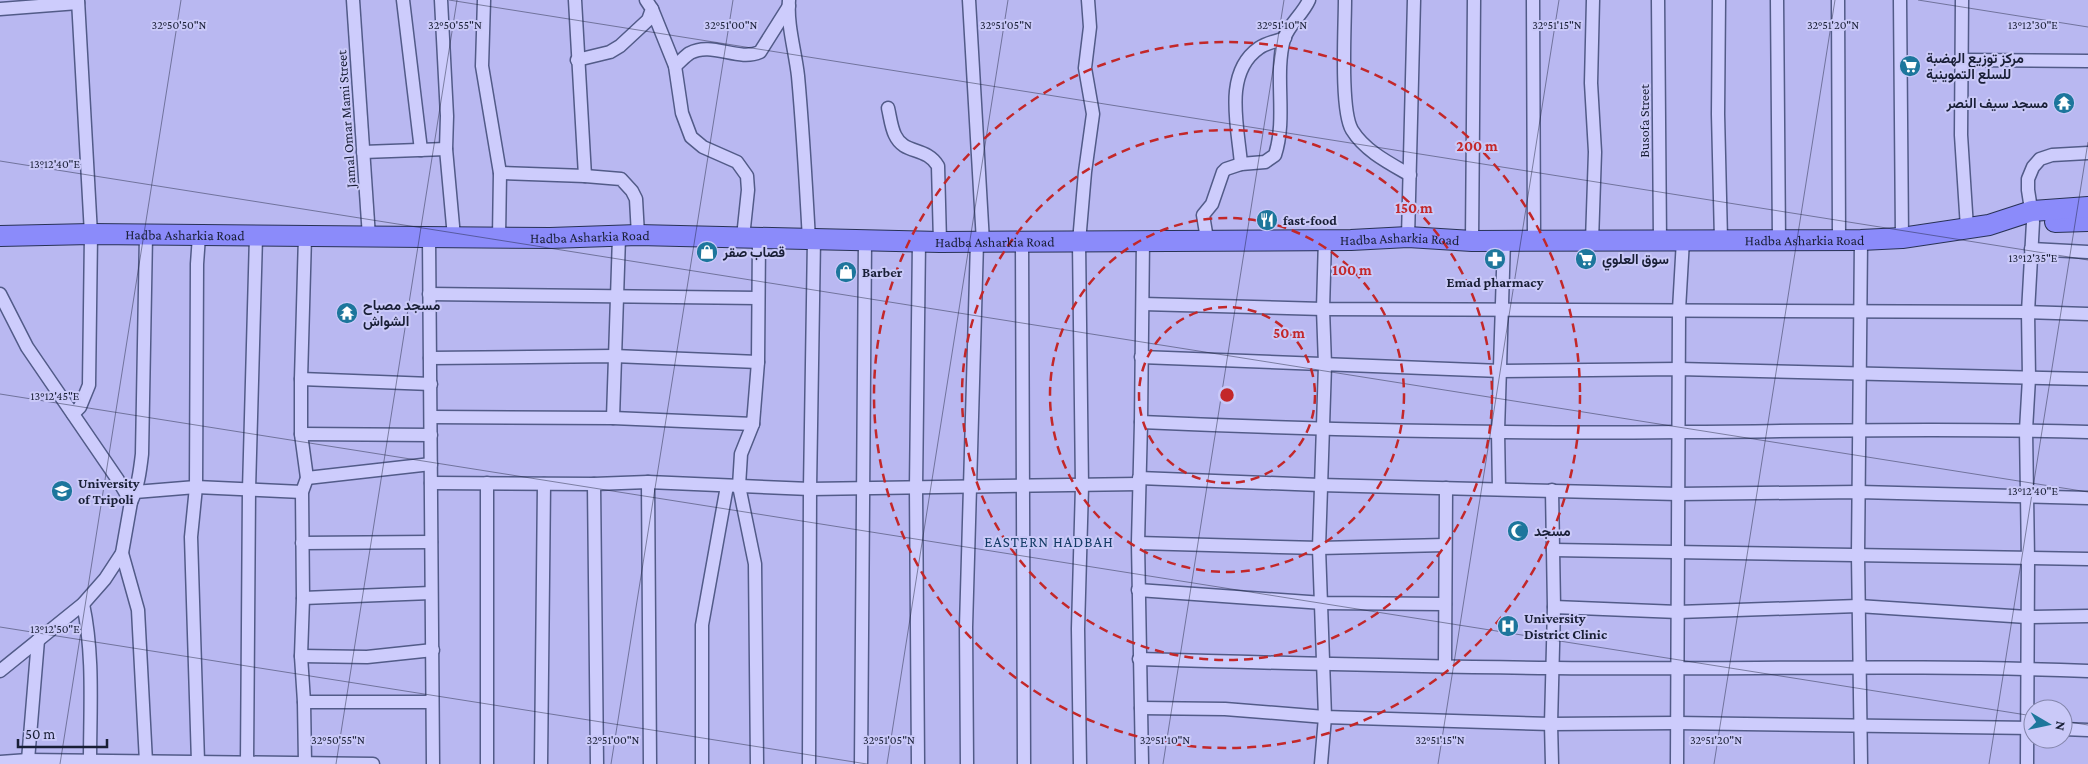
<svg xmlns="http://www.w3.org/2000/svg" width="2088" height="764" viewBox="0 0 2088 764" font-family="'Crimson Pro',Vazirmatn,serif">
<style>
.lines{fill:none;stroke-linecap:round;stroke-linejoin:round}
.street-casing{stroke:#525b88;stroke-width:15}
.primary-casing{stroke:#283255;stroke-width:22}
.street{stroke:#cdccfc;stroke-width:12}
.primary{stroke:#8b8bfa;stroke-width:20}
.ticks{fill:none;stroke:#191f36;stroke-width:1;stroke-opacity:0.45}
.ring{fill:none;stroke:#c32729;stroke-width:2.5;stroke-dasharray:9 6}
.labels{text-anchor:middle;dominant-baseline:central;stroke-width:4;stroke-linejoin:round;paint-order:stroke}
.poi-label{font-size:14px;font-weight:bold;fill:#191f36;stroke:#cac9f8;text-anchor:start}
.street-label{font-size:14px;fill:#191f36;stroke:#cac9f8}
.neighbourhood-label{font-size:15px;letter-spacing:1px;fill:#153c66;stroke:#cac9f8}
.ticks-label{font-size:12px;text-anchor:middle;fill:#191f36;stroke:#cac9f8;stroke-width:4;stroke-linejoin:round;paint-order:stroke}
.centre{fill:#c32729;stroke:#cac9f8;stroke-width:2.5}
.ring-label{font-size:15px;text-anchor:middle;font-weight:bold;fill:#c32729;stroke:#cac9f8;stroke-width:4;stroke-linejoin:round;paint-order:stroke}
</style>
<rect width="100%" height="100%" fill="#b9b8f1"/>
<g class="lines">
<g class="street-casing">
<g id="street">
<path d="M353 0 369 237"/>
<path d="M403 0 421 150"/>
<path d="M441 0 447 116 446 149 454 237"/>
<path d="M484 0 482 66 500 173 499 237"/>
<path d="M575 0 585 176"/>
<path d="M789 0C787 25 795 50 798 76 803 130 806 185 809 240"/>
<path d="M969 0 983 242"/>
<path d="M1345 0C1345 27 1340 110 1352 130 1365 151 1389 163 1410 175"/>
<path d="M1533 0 1534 240"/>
<path d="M1658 0 1660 241"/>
<path d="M1719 0 1718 114 1721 240"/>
<path d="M1777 0 1779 242"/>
<path d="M1838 0 1839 240"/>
<path d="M1900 0 1902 238"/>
<path d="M1962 0 1961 135 1967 228"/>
<path d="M0 9 78 3"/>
<path d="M652 9 675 66 682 113 691 137 703 147 737 162 747 176 748 190 743 237"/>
<path d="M577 60 610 52 620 46 648 20 652 9 646 0"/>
<path d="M1963 60 2088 61"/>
<path d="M675 66C680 62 685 56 690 53 712 41 738 62 760 52L789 6"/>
<path d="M888 108C890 116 891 127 895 135 904 155 926 146 938 166L940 242"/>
<path d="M363 152 446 149"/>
<path d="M1241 164C1238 127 1223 73 1259 48 1266 43 1277 41 1285 38"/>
<path d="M500 173 585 176 621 179 632 191 636 199 638 235"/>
<path d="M429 237 433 764"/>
<path d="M1408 237 1414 0"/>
<path d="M1207 239 1203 215 1212 204 1223 172 1226 169 1241 164 1265 162 1275 155C1287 118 1274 76 1284 39 1289 24 1303 14 1309 0"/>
<path d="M1022 241 1024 764"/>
<path d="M1472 241 1474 0"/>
<path d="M1592 241 1595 152 1591 83 1593 0"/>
<path d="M2031 249 2088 252"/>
<path d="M0 294 27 347 118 480 131 502 122 553 105 579 83 604 0 671"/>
<path d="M429 294 758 298"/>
<path d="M1143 304 1323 309 2028 312 2088 314"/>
<path d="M1141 357 1501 371 1679 369 2088 379"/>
<path d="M430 358 614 356 758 362"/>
<path d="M301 379 431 384"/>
<path d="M73 414 80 407 89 385 91 234 78 0"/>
<path d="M431 417 613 418 753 424 758 362 759 238"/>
<path d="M613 418 619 237"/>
<path d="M1141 422C1320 430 1500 434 1679 432 1815 431 1951 428 2088 432"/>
<path d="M753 424 741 454 739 486 755 564 757 764"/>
<path d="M301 434 431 435"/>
<path d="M307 478 431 464"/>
<path d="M1139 478 1320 485 1678 494 1859 492 2088 498"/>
<path d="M648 482 650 764"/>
<path d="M431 483 594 484 648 482 810 489 1139 484"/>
<path d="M487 483V764"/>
<path d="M594 484 597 764"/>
<path d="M1499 489 1498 431 1504 240"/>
<path d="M1552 490 1554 607 1551 724 1552 764"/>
<path d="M135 492 196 487 302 492"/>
<path d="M131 502C138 487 140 471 142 454L146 235"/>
<path d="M302 543 431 542"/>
<path d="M1138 543 1319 548 1445 545"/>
<path d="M1553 550 2088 559"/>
<path d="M122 553 138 610 146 762"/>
<path d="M1138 590 1323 603 1445 604"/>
<path d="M303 598 431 593"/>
<path d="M83 604C94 655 90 709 90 761"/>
<path d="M1554 607 1678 612 1858 606 2027 617 2088 616"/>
<path d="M301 656 367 657 433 650"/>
<path d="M1139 659C1277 663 1415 667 1554 668 1732 670 1910 664 2088 671"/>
<path d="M1445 665 1446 488"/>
<path d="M304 702H431"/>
<path d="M1141 708 1225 709 1325 717 1551 724 1676 723 2033 728"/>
<path d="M2063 729 2088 730"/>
<path d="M28 760 38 640"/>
<path d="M0 762 28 760 373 764"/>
<path d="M198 762 191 537 196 487 197 264 199 236"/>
<path d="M247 763 249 490 256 236"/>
<path d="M305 763 304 702 301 656 303 598 302 492 307 478 301 434V379L305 236"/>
<path d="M541 764 544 484"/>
<path d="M702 764V625L727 486"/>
<path d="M809 764 810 489 814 239"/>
<path d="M861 764 865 240"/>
<path d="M918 764 916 488 919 241"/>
<path d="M967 764 966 627 977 242"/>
<path d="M1080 764 1078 629 1082 486 1079 242 1085 172 1093 114 1085 68 1090 27 1088 0"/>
<path d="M1142 764 1138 543 1141 422 1143 240"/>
<path d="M1321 764 1325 717 1319 548 1325 365 1323 309 1325 239"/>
<path d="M1677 764 1679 310 1683 240"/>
<path d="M1861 764 1858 555 1861 240"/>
<path d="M2027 764 2028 559 2026 430 2029 378 2028 312 2033 222 2028 190V179L2033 167 2040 159 2052 155 2088 153"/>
</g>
</g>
<g class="primary-casing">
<g id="primary">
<path d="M2055 222 2088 221"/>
<path id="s1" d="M0 236 91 234 550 238 638 235 940 242 1351 240 1408 237 1472 241 1861 240 1902 238 1989 225 2032 211 2088 207"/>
</g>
</g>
<use href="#street" class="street"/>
<use href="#primary" class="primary"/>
</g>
<path class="ticks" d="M449 0 2088 260M1918 0 2088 27M0 161 2088 492M0 394 2033 716M0 627 867 764M2063 721 2088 725M60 764 181 0M336 764 457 0M611 764 733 0M887 764 1008 0M1163 764 1284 0M1438 764 1559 0M1714 764 1835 0M1989 764 2088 142"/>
<g class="ring">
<circle cx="1227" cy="395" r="88"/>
<circle cx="1227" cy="395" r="177"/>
<circle cx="1227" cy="395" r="265"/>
<circle cx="1227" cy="395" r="353"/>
</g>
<defs>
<g id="supermarket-disc" transform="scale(1.125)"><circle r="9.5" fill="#1d769c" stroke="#cac9f8"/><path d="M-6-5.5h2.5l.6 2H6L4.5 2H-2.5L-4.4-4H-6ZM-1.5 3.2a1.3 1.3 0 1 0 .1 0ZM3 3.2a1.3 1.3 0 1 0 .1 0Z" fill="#fff"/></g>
<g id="temple-disc" transform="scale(1.125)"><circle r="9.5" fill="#1d769c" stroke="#cac9f8"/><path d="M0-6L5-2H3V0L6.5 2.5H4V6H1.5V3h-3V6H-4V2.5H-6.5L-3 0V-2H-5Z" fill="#fff"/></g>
<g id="restaurant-disc" transform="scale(1.125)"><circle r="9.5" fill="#1d769c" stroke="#cac9f8"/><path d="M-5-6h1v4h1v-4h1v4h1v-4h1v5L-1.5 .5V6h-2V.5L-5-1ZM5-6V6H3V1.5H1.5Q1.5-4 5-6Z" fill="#fff"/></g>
<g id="shop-disc" transform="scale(1.125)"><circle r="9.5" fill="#1d769c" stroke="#cac9f8"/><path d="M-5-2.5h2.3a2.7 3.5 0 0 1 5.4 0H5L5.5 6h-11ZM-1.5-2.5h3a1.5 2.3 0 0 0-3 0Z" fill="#fff"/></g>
<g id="pharmacy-disc" transform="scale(1.125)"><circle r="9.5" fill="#1d769c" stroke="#cac9f8"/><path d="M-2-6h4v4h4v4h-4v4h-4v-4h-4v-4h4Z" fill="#fff"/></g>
<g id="university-disc" transform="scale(1.125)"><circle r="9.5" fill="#1d769c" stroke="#cac9f8"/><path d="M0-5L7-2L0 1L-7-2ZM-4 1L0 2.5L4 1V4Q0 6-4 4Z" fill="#fff"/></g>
<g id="mosque-disc" transform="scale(1.125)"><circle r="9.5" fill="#1d769c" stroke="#cac9f8"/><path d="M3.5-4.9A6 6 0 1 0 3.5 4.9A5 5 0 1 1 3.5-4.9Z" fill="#fff"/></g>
<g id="hospital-disc" transform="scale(1.125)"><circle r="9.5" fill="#1d769c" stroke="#cac9f8"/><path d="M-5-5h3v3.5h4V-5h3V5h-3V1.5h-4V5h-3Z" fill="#fff"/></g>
</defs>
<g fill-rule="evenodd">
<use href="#supermarket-disc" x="1910" y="66"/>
<use href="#temple-disc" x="2064" y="103"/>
<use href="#restaurant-disc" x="1267" y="220"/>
<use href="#shop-disc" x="707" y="252"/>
<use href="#pharmacy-disc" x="1495" y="259"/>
<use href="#supermarket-disc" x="1586" y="259"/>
<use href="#shop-disc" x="846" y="272"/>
<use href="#temple-disc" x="347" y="313"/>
<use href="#university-disc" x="62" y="491"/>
<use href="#mosque-disc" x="1518" y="531"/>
<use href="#hospital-disc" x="1508" y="626"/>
</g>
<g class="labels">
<g class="poi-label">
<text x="1926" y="58">مركز توزيع الهضبة<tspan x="1926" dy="16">للسلع التموينية</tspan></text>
<text x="2048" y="103" text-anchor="end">مسجد سيف النصر</text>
<text x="1283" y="220">fast-food</text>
<text x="723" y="252">قصاب صقر</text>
<text x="1602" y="259">سوق العلوي</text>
<text x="862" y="272">Barber</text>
<text x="1495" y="282" text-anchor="middle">Emad pharmacy</text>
<text x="363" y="305">مسجد مصباح<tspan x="363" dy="16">الشواش</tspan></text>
<text x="78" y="483">University<tspan x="78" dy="16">of Tripoli</tspan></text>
<text x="1534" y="531">مسجد</text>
<text x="1524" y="618">University<tspan x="1524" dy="16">District Clinic</tspan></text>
</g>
<g class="street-label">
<text transform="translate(346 119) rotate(-94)">Jamal Omar Mami Street</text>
<text transform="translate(1644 121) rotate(-90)">Busofa Street</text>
<text stroke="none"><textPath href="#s1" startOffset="185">Hadba Asharkia Road</textPath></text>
<text stroke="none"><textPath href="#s1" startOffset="590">Hadba Asharkia Road</textPath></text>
<text stroke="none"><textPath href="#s1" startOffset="1400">Hadba Asharkia Road</textPath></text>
<text stroke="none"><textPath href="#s1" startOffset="1805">Hadba Asharkia Road</textPath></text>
<text stroke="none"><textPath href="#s1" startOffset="995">Hadba Asharkia Road</textPath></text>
</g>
<g class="neighbourhood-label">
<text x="1049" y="542">EASTERN HADBAH</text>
</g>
</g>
<g class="ticks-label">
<text x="179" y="29">32°50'50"N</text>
<text x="455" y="29">32°50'55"N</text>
<text x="731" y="29">32°51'00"N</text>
<text x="1006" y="29">32°51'05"N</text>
<text x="1282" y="29">32°51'10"N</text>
<text x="1557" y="29">32°51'15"N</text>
<text x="1833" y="29">32°51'20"N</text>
<text x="2033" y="29">13°12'30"E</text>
<text x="55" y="168">13°12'40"E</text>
<text x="2033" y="262">13°12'35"E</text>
<text x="55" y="400">13°12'45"E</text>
<text x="2033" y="495">13°12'40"E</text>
<text x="55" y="633">13°12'50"E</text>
<text x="338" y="744">32°50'55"N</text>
<text x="613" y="744">32°51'00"N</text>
<text x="889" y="744">32°51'05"N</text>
<text x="1165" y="744">32°51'10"N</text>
<text x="1440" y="744">32°51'15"N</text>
<text x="1716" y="744">32°51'20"N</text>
</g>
<circle cx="1227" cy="395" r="8" class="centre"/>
<g class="ring-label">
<text x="1477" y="151">200 m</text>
<text x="1414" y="213">150 m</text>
<text x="1352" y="275">100 m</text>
<text x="1289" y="338">50 m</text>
</g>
<g transform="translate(2048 724) rotate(99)"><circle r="24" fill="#cac9f8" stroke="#8385aa"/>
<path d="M0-4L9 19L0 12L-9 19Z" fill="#1d769c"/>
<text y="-8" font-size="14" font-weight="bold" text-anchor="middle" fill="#191f36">N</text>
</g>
<path d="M18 739v8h89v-8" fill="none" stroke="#191f36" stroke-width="2.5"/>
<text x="25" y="739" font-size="15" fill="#191f36" stroke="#cac9f8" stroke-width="4" paint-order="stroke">50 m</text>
</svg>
